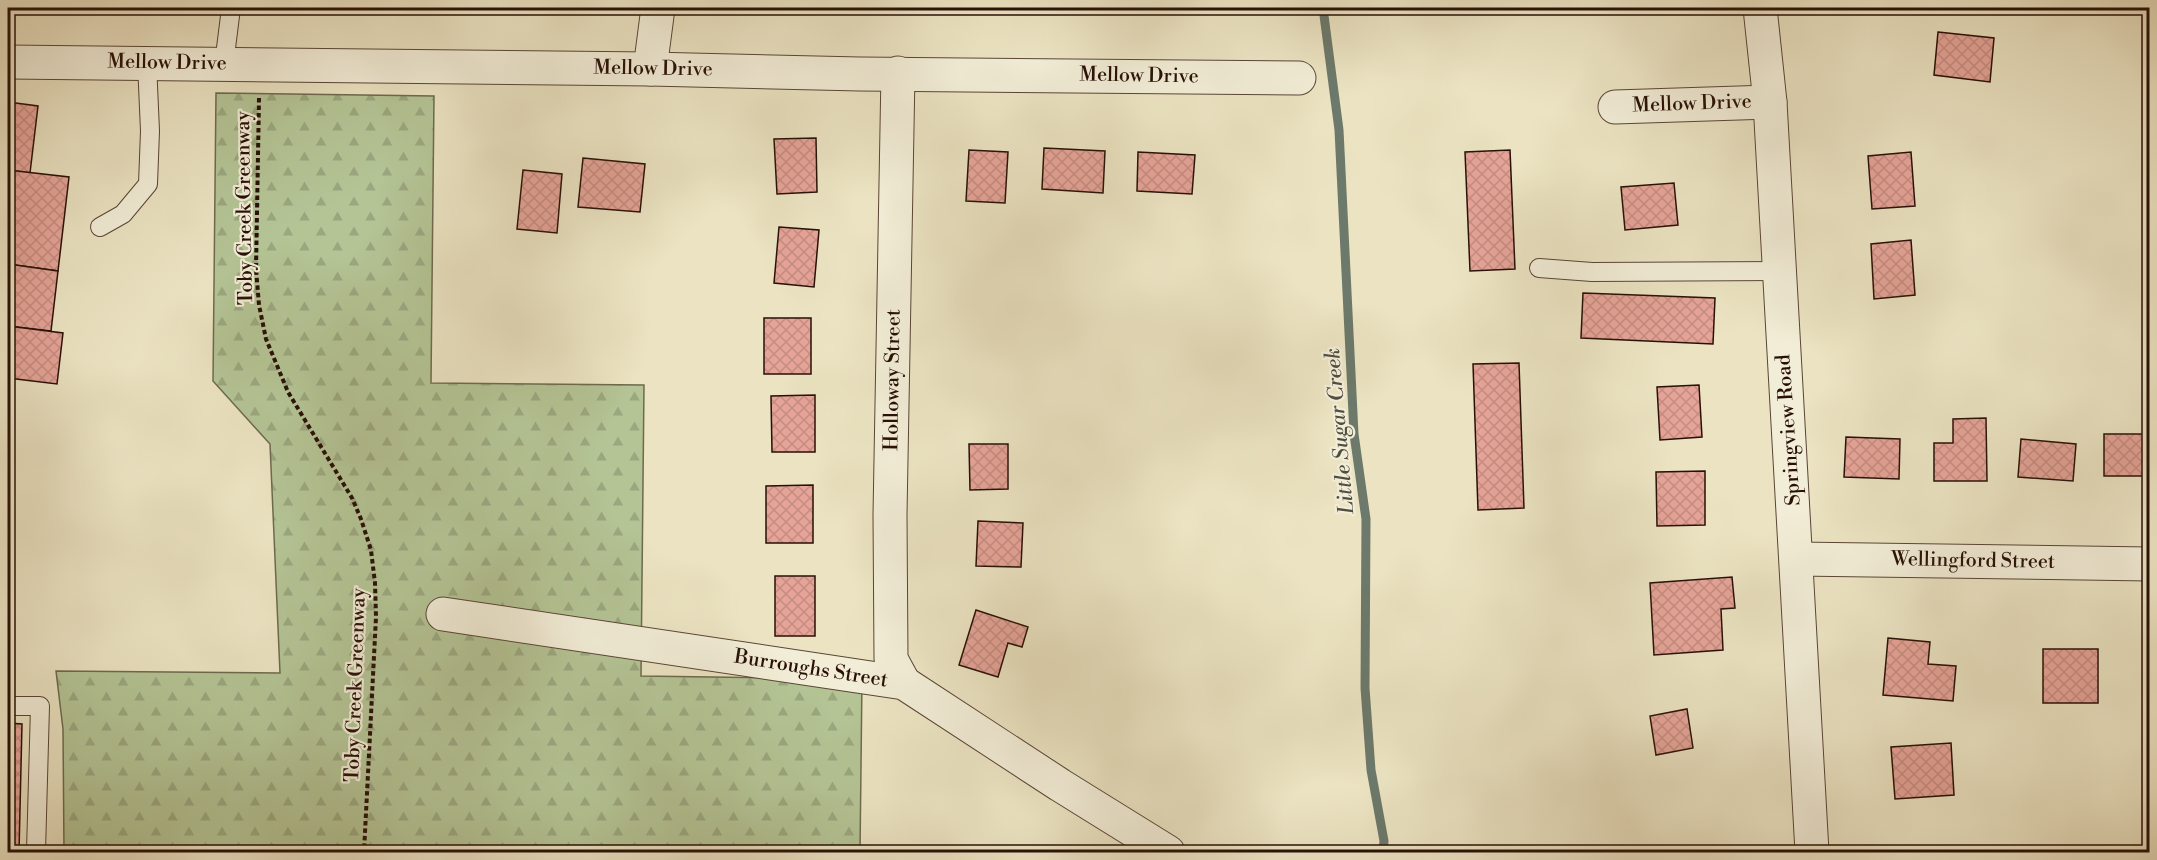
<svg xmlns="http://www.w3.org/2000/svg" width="2157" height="860" viewBox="0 0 2157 860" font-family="'Libre Bodoni',serif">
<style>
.forest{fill:url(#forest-firs);stroke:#6e6a4e;stroke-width:1.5}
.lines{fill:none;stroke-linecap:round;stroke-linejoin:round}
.stream{stroke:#6c796b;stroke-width:9}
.building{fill:url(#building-cross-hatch);stroke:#281007;stroke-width:1.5}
.service-casing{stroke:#594536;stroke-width:20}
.minor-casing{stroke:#594536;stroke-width:35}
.path{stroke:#281007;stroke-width:4;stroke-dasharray:4.5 3;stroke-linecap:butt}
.service{stroke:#f2edd7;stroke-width:18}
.minor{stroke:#f2edd7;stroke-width:33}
.labels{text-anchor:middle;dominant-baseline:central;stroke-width:4.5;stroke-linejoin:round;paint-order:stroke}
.street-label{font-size:20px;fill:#281007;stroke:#f2edd7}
.water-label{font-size:21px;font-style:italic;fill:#504d41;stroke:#f2edd7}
</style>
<defs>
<pattern id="forest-firs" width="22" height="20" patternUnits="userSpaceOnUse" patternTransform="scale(1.5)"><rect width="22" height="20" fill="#b4c495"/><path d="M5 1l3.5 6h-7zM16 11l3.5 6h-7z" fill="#9ba77f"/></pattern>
<pattern id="building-cross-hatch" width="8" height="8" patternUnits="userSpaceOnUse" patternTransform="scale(1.5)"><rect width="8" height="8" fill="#e6a498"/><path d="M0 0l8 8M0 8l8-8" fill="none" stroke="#c58c82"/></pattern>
</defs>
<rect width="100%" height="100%" fill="#ebe3c2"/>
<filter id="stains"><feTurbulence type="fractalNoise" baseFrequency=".00333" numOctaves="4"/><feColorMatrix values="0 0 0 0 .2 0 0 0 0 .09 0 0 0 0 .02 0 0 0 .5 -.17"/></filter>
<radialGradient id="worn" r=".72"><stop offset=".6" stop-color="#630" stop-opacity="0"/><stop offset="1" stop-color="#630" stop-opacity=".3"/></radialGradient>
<path class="forest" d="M216 93 434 96 431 383 644 385 641 676 862 679 860 852H64L63 729 56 671 280 673 270 444 213 381Z"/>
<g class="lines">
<path class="stream" d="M1323 8 1339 130 1354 434 1366 519 1365 688 1371 770 1384 841 1383 852"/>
</g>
<g class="building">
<path d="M1616 8H1660L1616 10Z"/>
<path d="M1938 32 1994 38 1990 82 1934 75Z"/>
<path d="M8 102 38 106 30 173 8 170Z"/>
<path d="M816 138 817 192 777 194 774 139Z"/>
<path d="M1044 148 1105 151 1103 193 1042 189Z"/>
<path d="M969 150 1008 152 1005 203 966 201Z"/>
<path d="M1510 150 1515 269 1470 271 1465 152Z"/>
<path d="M1138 152 1195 155 1192 194 1137 191Z"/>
<path d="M1911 152 1915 206 1872 209 1868 156Z"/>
<path d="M583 158 645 164 640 212 578 207Z"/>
<path d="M8 170 69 177 58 271 8 264Z"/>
<path d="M523 170 562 174 557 233 517 229Z"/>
<path d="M1674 183 1678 225 1625 230 1621 187Z"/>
<path d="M779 227 819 230 814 287 774 283Z"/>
<path d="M1911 240 1915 295 1874 299 1871 244Z"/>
<path d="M8 264 58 271 51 331 8 326Z"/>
<path d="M1583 293 1715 298 1713 344 1581 338Z"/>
<rect x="764" y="318" width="47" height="56"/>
<path d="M8 326 63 333 57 384 8 378Z"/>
<path d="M1519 363 1524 508 1478 510 1473 364Z"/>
<path d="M1699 385 1702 437 1660 440 1657 387Z"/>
<path d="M815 395V452H772L771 396Z"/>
<path d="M1986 418 1987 481H1934V443H1953V419Z"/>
<rect x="2104" y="434" width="46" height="42"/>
<path d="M1846 437 1900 439 1899 479 1844 477Z"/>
<path d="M2021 439 2076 444 2073 481 2018 477Z"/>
<path d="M969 444H1008V489L970 490Z"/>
<path d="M1705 471V525L1657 526 1656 472Z"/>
<path d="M813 485V543H766V486Z"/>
<path d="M978 521 1023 523 1021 567 976 566Z"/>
<rect x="775" y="576" width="40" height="60"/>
<path d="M1732 577 1735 608 1721 609 1723 650 1654 655 1650 583Z"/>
<path d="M976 610 1028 627 1022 647 1008 643 998 677 959 665Z"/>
<path d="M1888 638 1930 642 1928 664 1956 666 1953 701 1883 695Z"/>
<rect x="2043" y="649" width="55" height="54"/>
<path d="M1687 709 1693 748 1656 755 1650 716Z"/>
<path d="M8 723 22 724 19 852H8Z"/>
<path d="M1951 743 1954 795 1895 799 1891 747Z"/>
<path d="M1933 847V852H1893V848Z"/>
</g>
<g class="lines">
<g class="service-casing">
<g id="service">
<path d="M224 64 231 8"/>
<path d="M100 227 123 214 148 184 150 131 147 63"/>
<path d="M1539 268 1592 272 1779 271"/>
<path d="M8 706H40L36 852"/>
</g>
</g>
<g class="minor-casing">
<g id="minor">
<path d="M1760 8 1770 102 1812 852"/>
<path d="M8 62 650 69 860 74 1299 78"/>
<path d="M650 69 658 8"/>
<path d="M898 73 890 515 891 659 904 683"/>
<path d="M1615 107 1770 102"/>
<path d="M1797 559 2150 564"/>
<path d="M443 614 904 683 1060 785 1168 852"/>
</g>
</g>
<path class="path" d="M259 98 256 269 259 305 266 339 288 392 352 498 361 519 371 550 375 583 376 617 364 852"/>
<use href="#service" class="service"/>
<use href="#minor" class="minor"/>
</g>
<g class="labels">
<g class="street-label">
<text transform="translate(167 63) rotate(1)">Mellow Drive</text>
<text transform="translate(653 69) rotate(1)">Mellow Drive</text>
<text transform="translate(1139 76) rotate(1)">Mellow Drive</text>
<text transform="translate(1692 104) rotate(-2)">Mellow Drive</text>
<text transform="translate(245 208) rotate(-91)">Toby Creek Greenway</text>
<text transform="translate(893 380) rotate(-89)">Holloway Street</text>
<text transform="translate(1789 430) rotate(-94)">Springview Road</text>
<text transform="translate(1973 561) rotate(1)">Wellingford Street</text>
<text transform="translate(811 669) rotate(9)">Burroughs Street</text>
<text transform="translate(356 685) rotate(-88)">Toby Creek Greenway</text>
</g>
<g class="water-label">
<text transform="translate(1340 431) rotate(-95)">Little Sugar Creek</text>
</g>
</g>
<rect width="2157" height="860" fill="none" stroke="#ebe3c2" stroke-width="30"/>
<rect x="9" y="9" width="2139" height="842" fill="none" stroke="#281007" stroke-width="3"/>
<rect x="15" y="15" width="2127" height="830" fill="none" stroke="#281007" stroke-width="1.5"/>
<rect width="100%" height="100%" filter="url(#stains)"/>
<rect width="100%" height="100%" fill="url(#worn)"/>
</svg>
